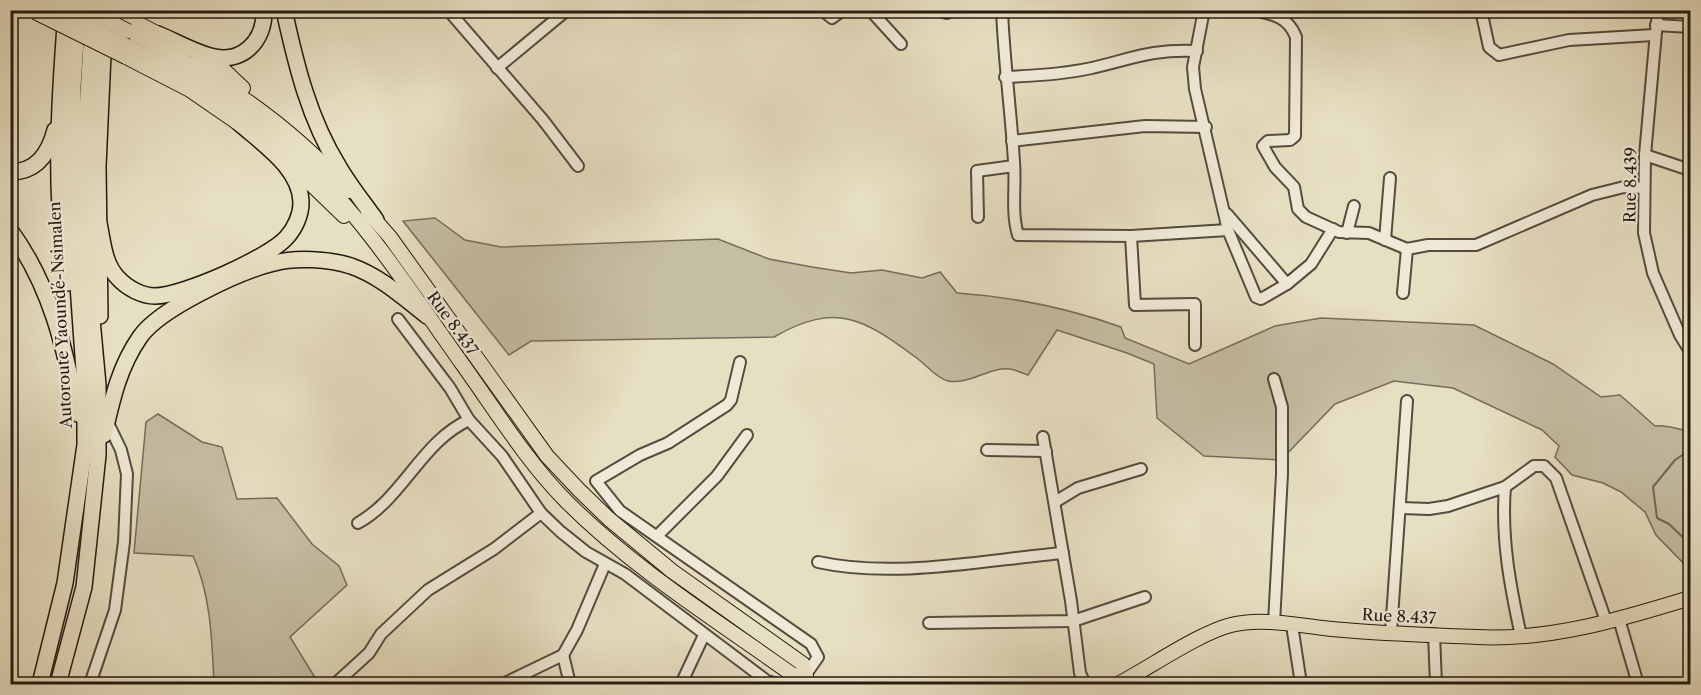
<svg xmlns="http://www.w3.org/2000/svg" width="1701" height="695" viewBox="0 0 1701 695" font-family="'Libre Caslon Text',serif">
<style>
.green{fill:#c6bea4;stroke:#766c5a;stroke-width:1.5}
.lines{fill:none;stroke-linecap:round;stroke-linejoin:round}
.stream{stroke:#726857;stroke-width:2}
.minor-casing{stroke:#564b3d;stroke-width:14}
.major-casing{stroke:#251a11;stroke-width:16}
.highway-casing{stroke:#251a11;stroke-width:18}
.minor{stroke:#efead7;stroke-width:10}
.major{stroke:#e7dfc2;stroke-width:14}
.highway{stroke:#e7dfc2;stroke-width:15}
.major-bridge-casing{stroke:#251a11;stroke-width:16;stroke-linecap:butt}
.major-bridge{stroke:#e7dfc2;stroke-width:14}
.labels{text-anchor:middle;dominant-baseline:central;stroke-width:4.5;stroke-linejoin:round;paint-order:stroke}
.street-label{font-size:16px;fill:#251a11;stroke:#efead7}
</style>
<rect width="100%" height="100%" fill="#e7dfc2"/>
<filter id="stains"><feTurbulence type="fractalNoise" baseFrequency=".00333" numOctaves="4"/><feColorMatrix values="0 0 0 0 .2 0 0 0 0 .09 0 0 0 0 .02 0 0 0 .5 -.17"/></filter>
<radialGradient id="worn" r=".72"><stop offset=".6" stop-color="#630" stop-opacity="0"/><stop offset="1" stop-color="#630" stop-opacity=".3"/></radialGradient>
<g class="green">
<path d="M435 218 465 240 501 247 718 239 769 259 812 267 851 273 882 270 922 278 940 272 957 293C1014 297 1068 308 1121 327L1125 338 1189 364 1275 326 1321 318 1474 325 1553 364 1601 397 1620 395 1655 426C1666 424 1679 430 1690 431V575L1687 567 1656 535 1645 512 1621 492 1603 483 1572 475 1555 457 1559 446 1542 430 1453 388 1394 381 1335 404 1281 460 1204 456 1157 418 1154 364 1127 353 1057 330 1028 375C1022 373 1016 370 1010 369 991 366 970 385 948 381 938 379 927 366 918 359 864 319 837 301 774 337L531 341 509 355 403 221Z"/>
<path d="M158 414 202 442 222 447 237 499 277 498 312 544 339 566 347 585 290 637 319 684H214C212 641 211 595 193 556L134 553 146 422Z"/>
</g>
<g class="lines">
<path class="stream" d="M1690 450 1675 460 1653 487 1657 518 1669 524 1690 544"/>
<g class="minor-casing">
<g id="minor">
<path d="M448 10 543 120 578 166"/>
<path d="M822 10 832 18 843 10"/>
<path d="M870 10 901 44"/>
<path d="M937 10 947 13 955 10"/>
<path d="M1002 10C1004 61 1011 111 1014 162 1016 186 1011 212 1018 235L1131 236 1228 230"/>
<path d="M1204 10 1193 67 1195 89 1228 230 1256 297 1261 299 1287 284"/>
<path d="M1252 10C1272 14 1288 16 1296 37L1295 136 1290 140 1268 141 1263 146 1275 167 1294 187 1298 209 1306 217 1339 232 1369 233 1407 249 1428 245H1476L1592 195 1624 187 1644 188"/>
<path d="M1481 10 1489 47 1499 55 1569 40 1654 35"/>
<path d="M1658 10 1645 155 1644 233 1653 273 1680 335 1690 351"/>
<path d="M1656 25 1690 27"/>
<path d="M497 68 567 10"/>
<path d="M1005 77C1034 76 1064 74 1092 68 1134 58 1152 49 1197 51"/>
<path d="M1012 141 1145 126 1206 127"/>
<path d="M1645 155 1690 170"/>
<path d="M1227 214 1287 284 1311 264 1333 229"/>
<path d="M978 217 977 171 1014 166"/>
<path d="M1347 233 1354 206"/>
<path d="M1131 236 1135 305 1195 304V345"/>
<path d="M1385 240 1390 178"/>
<path d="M1403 293 1407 249"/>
<path d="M10 317V373"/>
<path d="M398 319 450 388 469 420 502 456 541 513 561 532 586 552 625 574 767 681 777 684"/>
<path d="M740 362 731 400 727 405 668 443 640 455 596 481 620 511 811 644 818 657 799 684"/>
<path d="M1043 437 1071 601 1080 673 1085 684"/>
<path d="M987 450 1046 451"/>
<path d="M1505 487C1501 538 1510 586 1521 636"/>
<path d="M1055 502 1078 488 1141 469"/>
<path d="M1401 508 1429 509 1448 506 1505 487 1534 466H1544L1556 478 1606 621"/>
<path d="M358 523C403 498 422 441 469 420"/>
<path d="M657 536 717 476 747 435"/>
<path d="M818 562C895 579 984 560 1063 553"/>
<path d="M1619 619 1638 684"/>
<path d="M929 623 1073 621 1145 597"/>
<path d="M1274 623 1282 474V407L1274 379"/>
<path d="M1292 625 1301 684"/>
<path d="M1391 632 1407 401"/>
<path d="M1434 634 1436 684"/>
<path d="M563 655 570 684"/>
<path d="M90 684 115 610 124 542 127 474 121 450 107 421"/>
<path d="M335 684 369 653 381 634 428 590 494 549 541 513"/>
<path d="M503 684 563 655 577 630 605 564"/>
<path d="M681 684 704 635"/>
</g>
</g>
<g class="major-casing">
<g id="major">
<path d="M112 10 168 39"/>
<path d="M128 31C213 74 285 120 349 191"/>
<path d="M127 46C190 78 250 111 302 160 365 219 413 295 463 365 496 411 527 462 567 502 634 569 716 620 793 675L806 676"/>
<path d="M198 55 225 71 243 88"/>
<path d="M126 57 190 90 245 128"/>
<path d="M286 160 344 216"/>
<path d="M368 212 390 237 547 456 579 490 609 519 672 571 803 664 807 684"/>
<path d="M1118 684C1149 668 1199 633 1231 625 1266 616 1308 628 1344 630 1388 634 1432 635 1476 637 1549 641 1622 619 1690 598"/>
</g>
</g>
<g class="highway-casing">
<g id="highway">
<path d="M284 10C296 65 309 119 339 167 350 186 364 203 376 220"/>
<path d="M66 13C59 102 53 195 68 283"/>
<path d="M158 34C175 41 192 51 210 56 242 65 265 41 264 10"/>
<path d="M10 172C37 172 49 153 55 130"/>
<path d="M99 223C103 242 104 264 118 278 127 288 142 296 155 296 182 296 270 257 287 237 295 228 301 215 301 203 301 168 261 143 238 122"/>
<path d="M10 230C51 286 65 349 78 414"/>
<path d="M100 316 98 166 105 10"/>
<path d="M104 435C112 400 119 367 140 337 159 309 240 271 274 263 296 257 329 259 351 266 380 276 404 298 427 316"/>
<path d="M40 684 65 583 85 445V385L72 199 73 87 78 10"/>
<path d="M58 684 84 587 98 455V385L89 287 84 162 92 27"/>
</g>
</g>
<use href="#minor" class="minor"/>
<use href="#major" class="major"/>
<use href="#highway" class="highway"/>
<g class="major-bridge-casing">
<g id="major-bridge">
<path d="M57 10 127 46"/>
<path d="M87 10 128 31"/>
<path d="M35 12 126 57"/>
</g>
</g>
<use href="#major-bridge" class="major-bridge"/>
</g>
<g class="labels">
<g class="street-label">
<text transform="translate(1630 185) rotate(-89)">Rue 8.439</text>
<text transform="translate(60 315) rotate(-93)">Autoroute Yaoundé-Nsimalen</text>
<text transform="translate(453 323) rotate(54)">Rue 8.437</text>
<text transform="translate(1399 616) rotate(3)">Rue 8.437</text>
</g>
</g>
<rect width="1701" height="695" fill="none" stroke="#e7dfc2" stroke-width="36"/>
<rect x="12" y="12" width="1677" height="671" fill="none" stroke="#251a11" stroke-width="3"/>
<rect x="18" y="18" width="1665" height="659" fill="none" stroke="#251a11" stroke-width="1.5"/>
<rect width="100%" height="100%" filter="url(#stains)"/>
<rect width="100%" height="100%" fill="url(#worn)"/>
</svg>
